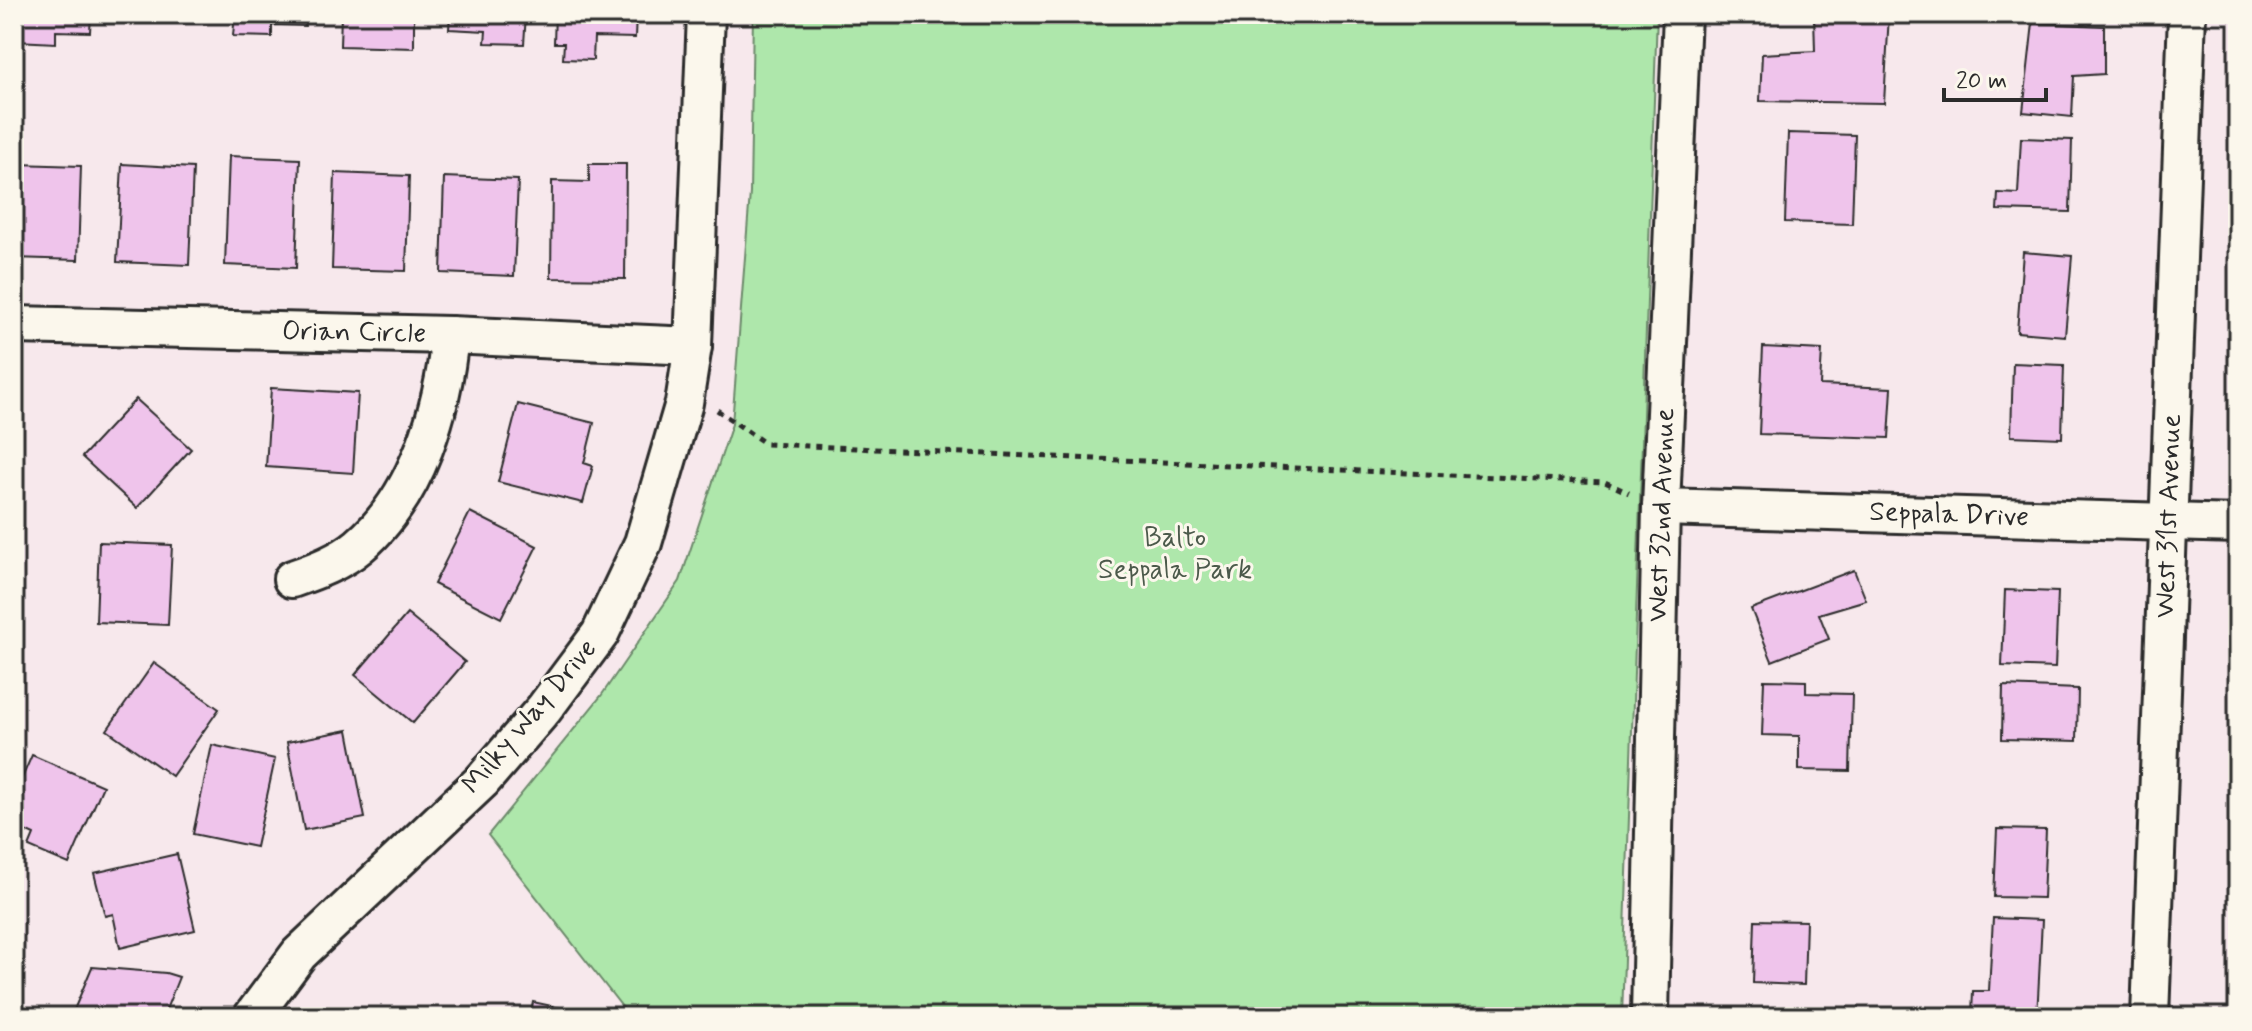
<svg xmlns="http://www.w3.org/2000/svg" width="2252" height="1031" viewBox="0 0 2252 1031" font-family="Mynerve,sans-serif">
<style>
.green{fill:#aee7ab;stroke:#6c896b;stroke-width:2}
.building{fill:#efc4eb;stroke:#2b2b2b;stroke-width:2}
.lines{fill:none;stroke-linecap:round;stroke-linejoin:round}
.street-casing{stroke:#2b2b2b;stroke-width:42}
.path{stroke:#2b2b2b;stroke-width:5;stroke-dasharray:6 6;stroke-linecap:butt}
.street{stroke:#fbf7ec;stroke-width:36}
.labels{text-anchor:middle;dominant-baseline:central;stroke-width:6;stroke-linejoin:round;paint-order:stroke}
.street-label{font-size:28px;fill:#2b2b2b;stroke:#fbf7ec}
.park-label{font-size:28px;fill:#4c5a4b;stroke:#fbf7ec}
</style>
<rect width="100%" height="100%" fill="#f7e8ec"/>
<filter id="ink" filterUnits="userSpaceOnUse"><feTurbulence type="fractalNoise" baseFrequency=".0125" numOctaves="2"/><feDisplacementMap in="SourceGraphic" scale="16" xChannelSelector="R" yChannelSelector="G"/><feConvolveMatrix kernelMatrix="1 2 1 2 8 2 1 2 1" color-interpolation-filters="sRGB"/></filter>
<g filter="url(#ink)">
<path class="green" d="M753 14H1657L1622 1017H630L488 835 601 696 680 581 732 424 750 193Z"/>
<g class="building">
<path d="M17 14H91L90 32 56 31V43L16 41Z"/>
<path d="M126 14H200L199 23 126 20Z"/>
<path d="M235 14H306L305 26 272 25V37L233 36Z"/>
<path d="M341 14H414V48L340 46Z"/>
<path d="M450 14H526L524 44 485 43 486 31 449 29Z"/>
<path d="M555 14H636L635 38 594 37 593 60 563 59 564 43H554Z"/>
<path d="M1814 14H1889L1884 103 1760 101 1762 54 1815 51Z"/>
<path d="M2033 23 2104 26V74L2074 76 2072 117 2023 112Z"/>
<path d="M1788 133 1855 135 1852 224 1785 222Z"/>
<path d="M2021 138 2072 140 2070 212 1997 210 1998 193 2018 194Z"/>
<path d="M229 156 300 159 296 268 225 265Z"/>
<path d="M17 164 81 166 78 260 14 258Z"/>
<path d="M122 164 193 168 189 265 117 262Z"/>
<path d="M589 164H626L625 279 551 278 552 181 589 182Z"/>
<path d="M335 173 409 176 406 271 332 269Z"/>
<path d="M444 177 518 180 514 276 441 273Z"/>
<path d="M2023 252 2072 256 2065 336 2017 332Z"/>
<path d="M1763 347 1822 350 1820 385 1892 388 1889 438 1759 434Z"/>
<path d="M2013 363 2064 365 2062 438 2011 436Z"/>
<path d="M271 388 358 393 353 473 266 467Z"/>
<path d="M136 399 191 449 137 508 82 457Z"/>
<path d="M518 404 594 423 584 463 593 466 583 503 498 482Z"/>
<path d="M470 512 537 546 501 618 434 584Z"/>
<path d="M99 542 172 545 168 625 96 622Z"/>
<path d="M1854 570 1866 600 1819 614 1829 639 1772 661 1751 609Z"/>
<path d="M2005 590 2058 592 2055 668 2002 666Z"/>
<path d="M407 614 465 662 413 723 355 675Z"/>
<path d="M154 663 219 709 172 776 107 730Z"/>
<path d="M1764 680 1806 681V693L1852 694 1850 771 1799 770V736L1762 735Z"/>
<path d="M2003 686 2078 689 2077 741 2002 739Z"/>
<path d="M348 730 365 818 304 830 287 742Z"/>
<path d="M212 745 275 759 256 847 193 834Z"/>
<path d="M32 755 103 786 69 864 29 847 34 835 14 826V796Z"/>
<path d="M1997 829 2046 830 2043 898 1994 897Z"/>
<path d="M177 854 195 930 120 948 113 914 105 916 94 873Z"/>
<path d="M1993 918 2042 920 2037 1017 1972 1014 1973 991H1989Z"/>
<path d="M1755 920 1806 921 1804 985 1753 983Z"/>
<path d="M92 967 166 973 179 977 163 1017H71Z"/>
<path d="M533 1002 593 1015 592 1017H530Z"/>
</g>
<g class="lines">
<g class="street-casing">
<g id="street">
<path d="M14 325 450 335 693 346"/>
<path d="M1661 507 2238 524"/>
<path d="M292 579C315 571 340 562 359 546 418 496 443 408 450 335"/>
<path d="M252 1017 299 954 482 781 544 709 600 634 643 543 684 403 693 346 706 14"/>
<path d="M1650 1017 1661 507 1682 14"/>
<path d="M2150 1017 2187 14"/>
</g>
</g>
<path class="path" d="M717 410 766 444 1605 482 1629 493"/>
<use href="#street" class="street"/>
</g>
</g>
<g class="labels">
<g class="street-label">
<text transform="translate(354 333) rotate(1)">Orian Circle</text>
<text transform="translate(1662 515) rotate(-88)">West 32nd Avenue</text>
<text transform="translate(1949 515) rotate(2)">Seppala Drive</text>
<text transform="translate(2169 516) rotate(-88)">West 31st Avenue</text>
<text transform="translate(530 717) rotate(-50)">Milky Way Drive</text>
</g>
<g class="park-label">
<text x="1175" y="538">Balto<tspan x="1175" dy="32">Seppala Park</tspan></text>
</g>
</g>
<rect width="2252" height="1031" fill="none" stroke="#fbf7ec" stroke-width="48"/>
<rect x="24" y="24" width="2204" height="983" fill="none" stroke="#2b2b2b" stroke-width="3" filter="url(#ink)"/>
<path d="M1944 88v12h102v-12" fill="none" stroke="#2b2b2b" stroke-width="4"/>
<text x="1956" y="88" font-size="24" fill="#2b2b2b" stroke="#fbf7ec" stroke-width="6" paint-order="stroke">20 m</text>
</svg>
